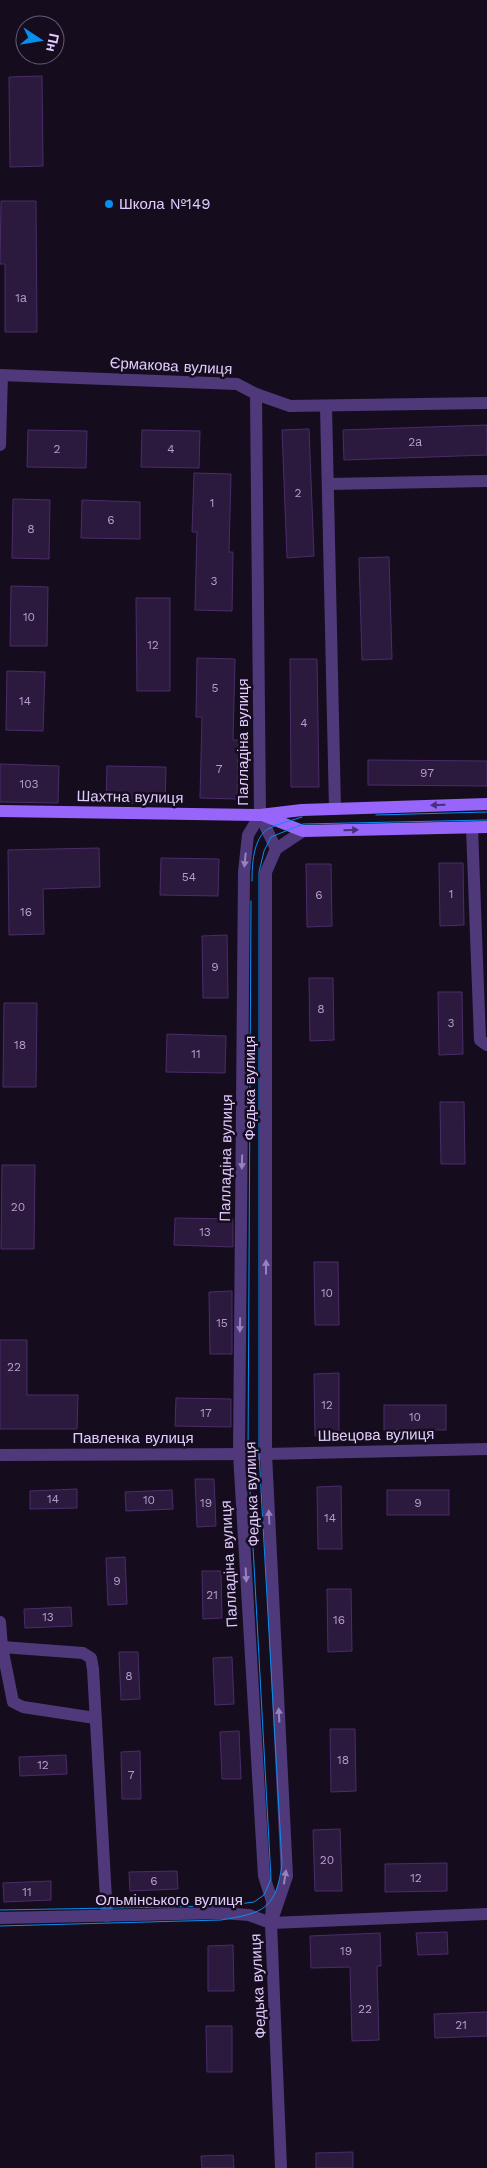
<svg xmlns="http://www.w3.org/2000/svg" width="487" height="2168" viewBox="0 0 487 2168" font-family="'Work Sans',sans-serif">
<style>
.building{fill:#2c193e;stroke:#4b2c69}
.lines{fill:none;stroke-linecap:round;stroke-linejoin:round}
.street{stroke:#50397b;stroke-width:12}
.secondary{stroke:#9865fa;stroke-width:12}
.tram{stroke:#088eed;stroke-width:1}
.oneway{fill:#493076}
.oneway2{fill:#9882bc}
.poi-dot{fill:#088eed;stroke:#150d1e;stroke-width:2}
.labels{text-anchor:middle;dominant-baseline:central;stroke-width:5;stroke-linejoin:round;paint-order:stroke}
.number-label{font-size:12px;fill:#b49ecd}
.poi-label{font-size:15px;fill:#e1cbfd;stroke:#150d1e;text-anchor:start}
.street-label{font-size:15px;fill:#e1cbfd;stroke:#150d1e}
</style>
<rect width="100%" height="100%" fill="#150d1e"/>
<g class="building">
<path d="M42 76 43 166 10 167 9 77Z"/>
<path d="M1 201H36L37 332H5V264H0Z"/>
<path d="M487 425V455L344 460 343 430Z"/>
<path d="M309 429 314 556 287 558 282 430Z"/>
<path d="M28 430 87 431 86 468 27 467Z"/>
<path d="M142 430 200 431 199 468 141 467Z"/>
<path d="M194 473 231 474 229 552H233L232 611 195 610 197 532H192Z"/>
<path d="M13 499 50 500 49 559 12 558Z"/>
<path d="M82 500 140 502V539L81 538Z"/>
<path d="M389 557 392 659 362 660 359 558Z"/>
<path d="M11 586 48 587 47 646H10Z"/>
<path d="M136 598H170V691H137Z"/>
<path d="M197 658 235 659 233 740H238L237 799 200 798 202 717H196Z"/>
<path d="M290 659H317L319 787H291Z"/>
<path d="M7 671 45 672 43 731 6 730Z"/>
<path d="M368 760 487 761V786L368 785Z"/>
<path d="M0 764 59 766 58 803 0 802Z"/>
<path d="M107 766 166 767 165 804 106 803Z"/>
<path d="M99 848 100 887 43 889 44 934 9 935 8 850Z"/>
<path d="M161 858 219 859 218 896 160 895Z"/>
<path d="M439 863H463L464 925 440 926Z"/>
<path d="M306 864H331L332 926 307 927Z"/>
<path d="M227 935 228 998H203L202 936Z"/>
<path d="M309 978H333L334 1040 310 1041Z"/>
<path d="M438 992H462L463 1054 439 1055Z"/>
<path d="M4 1003H37L36 1087H3Z"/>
<path d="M167 1034 226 1036 225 1073 166 1072Z"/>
<path d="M440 1102H464L465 1164H441Z"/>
<path d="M2 1165H35L34 1249H1Z"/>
<path d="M175 1218 233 1219V1247L174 1245Z"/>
<path d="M314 1262H338L339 1325H315Z"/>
<path d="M232 1291V1354H210L209 1292Z"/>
<path d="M0 1340H27V1395H78L77 1429H0Z"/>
<path d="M339 1373V1436H315L314 1374Z"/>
<path d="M176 1398 231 1399V1427L175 1426Z"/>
<rect x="384" y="1405" width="62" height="25"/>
<path d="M195 1479H214L216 1526 197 1527Z"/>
<path d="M341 1486 342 1549H318L317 1487Z"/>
<path d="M77 1489V1508L30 1509V1491Z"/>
<path d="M172 1490 173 1509 126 1511 125 1492Z"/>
<rect x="387" y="1490" width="62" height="25"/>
<path d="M125 1557 127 1604 108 1605 106 1558Z"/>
<path d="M202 1571H221L222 1618 203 1619Z"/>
<path d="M327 1589H351L352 1651 328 1652Z"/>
<path d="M71 1607 72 1626 25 1628 24 1609Z"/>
<path d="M119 1652H138L140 1699 121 1700Z"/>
<path d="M232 1657 234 1704 215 1705 213 1658Z"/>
<path d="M330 1729H355L356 1791 331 1792Z"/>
<path d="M239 1731 241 1779H222L220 1732Z"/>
<path d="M140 1751 141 1799H122L121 1752Z"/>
<path d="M66 1755 67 1774 20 1776 19 1757Z"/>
<path d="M340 1829 342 1891H315L313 1830Z"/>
<path d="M447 1863V1891L385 1892V1864Z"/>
<path d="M177 1871 178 1889 130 1891 129 1872Z"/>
<path d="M51 1881V1900L4 1902 3 1883Z"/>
<path d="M447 1932 448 1954 418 1955 416 1933Z"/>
<path d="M380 1933 381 1966H377L379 2040 352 2041 350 1967 311 1968 310 1936Z"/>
<path d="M233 1945 234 1991H208V1946Z"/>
<path d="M487 2012V2036L435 2038 434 2014Z"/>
<path d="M206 2026H232V2072H207Z"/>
<path d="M353 2152V2168H316V2153Z"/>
<path d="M233 2155 234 2168H202L201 2156Z"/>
</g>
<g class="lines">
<g class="street">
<path d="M0 375 237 384 256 394 290 406 487 403"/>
<path d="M256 394 260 815 248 835 244 872 239 1454 264 1876 272 1901 271 1923"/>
<path d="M326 406 335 809"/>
<path d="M0 445 2 375"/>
<path d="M328 484 487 481"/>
<path d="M260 815 276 849"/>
<path d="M472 828 480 1040 487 1045"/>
<path d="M0 1455 266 1454 487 1449"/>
<path d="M0 1622 2 1647 13 1702 23 1707 95 1718"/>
<path d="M2 1647 83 1653 91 1658 93 1669 107 1916"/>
<path d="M0 1918 222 1913 249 1915 271 1923 487 1914"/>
<path d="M281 2168 271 1923 287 1876 266 1454V872L276 849 303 831"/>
</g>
<g class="secondary">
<path d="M0 811 260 815 302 810 487 804"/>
<path d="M262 815 303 831 487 827"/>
</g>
<g class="tram">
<path d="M376 815 487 812"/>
<path d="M252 881C252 866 253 838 268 829 278 823 291 821 302 817"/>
<path d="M0 1910 224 1906 254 1902 264 1895 271 1879 248 1454 251 901"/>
<path d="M0 1926 221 1920C263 1913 276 1910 282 1864L259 1454V872L264 851 271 837 303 824 487 820"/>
</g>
</g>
<defs><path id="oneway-solid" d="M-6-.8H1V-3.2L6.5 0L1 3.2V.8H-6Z" transform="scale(1.25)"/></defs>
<g class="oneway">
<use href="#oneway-solid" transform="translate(438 805) rotate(178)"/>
<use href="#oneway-solid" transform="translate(351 830) rotate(-1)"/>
</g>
<g class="oneway2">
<use href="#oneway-solid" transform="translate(245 860) rotate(96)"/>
<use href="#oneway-solid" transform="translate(242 1162) rotate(91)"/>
<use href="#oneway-solid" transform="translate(266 1267) rotate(-90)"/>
<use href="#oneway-solid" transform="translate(240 1325) rotate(91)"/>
<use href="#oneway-solid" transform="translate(269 1517) rotate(-93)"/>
<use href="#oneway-solid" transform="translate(246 1575) rotate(87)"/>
<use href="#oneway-solid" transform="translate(279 1715) rotate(-93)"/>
<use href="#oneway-solid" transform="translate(285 1877) rotate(-81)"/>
</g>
<circle class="poi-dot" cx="109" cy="204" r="5"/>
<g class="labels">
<g class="number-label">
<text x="21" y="298">1а</text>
<text x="415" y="442">2а</text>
<text x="57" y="449">2</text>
<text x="171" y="449">4</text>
<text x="298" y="493">2</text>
<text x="212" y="503">1</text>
<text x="111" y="520">6</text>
<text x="31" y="529">8</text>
<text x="214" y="581">3</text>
<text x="29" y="617">10</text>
<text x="153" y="645">12</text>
<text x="215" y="688">5</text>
<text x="25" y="701">14</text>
<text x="304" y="723">4</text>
<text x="219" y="769">7</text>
<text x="427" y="773">97</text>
<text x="29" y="784">103</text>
<text x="189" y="877">54</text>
<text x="451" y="894">1</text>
<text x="319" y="895">6</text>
<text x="26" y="912">16</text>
<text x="215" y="967">9</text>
<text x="321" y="1009">8</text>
<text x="451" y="1023">3</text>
<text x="20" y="1045">18</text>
<text x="196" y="1054">11</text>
<text x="18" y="1207">20</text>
<text x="205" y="1232">13</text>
<text x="327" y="1293">10</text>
<text x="222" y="1323">15</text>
<text x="14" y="1367">22</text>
<text x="327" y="1405">12</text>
<text x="206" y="1413">17</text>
<text x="415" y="1417">10</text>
<text x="53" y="1499">14</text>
<text x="149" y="1500">10</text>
<text x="206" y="1503">19</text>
<text x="418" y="1503">9</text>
<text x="330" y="1518">14</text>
<text x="117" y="1581">9</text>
<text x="212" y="1595">21</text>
<text x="48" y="1617">13</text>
<text x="339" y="1620">16</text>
<text x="129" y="1676">8</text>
<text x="343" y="1760">18</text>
<text x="43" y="1765">12</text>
<text x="131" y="1775">7</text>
<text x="327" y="1860">20</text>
<text x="416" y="1878">12</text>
<text x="154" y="1881">6</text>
<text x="27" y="1892">11</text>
<text x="346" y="1951">19</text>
<text x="365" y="2009">22</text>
<text x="461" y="2025">21</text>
</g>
<g class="poi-label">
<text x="119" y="204">Школа №149</text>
</g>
<g class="street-label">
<text transform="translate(171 366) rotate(3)">Єрмакова вулиця</text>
<text transform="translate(243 742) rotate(-90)">Палладіна вулиця</text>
<text transform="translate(130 797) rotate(1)">Шахтна вулиця</text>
<text transform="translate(250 1088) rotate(-90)">Федька вулиця</text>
<text transform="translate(226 1158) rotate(-89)">Палладіна вулиця</text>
<text transform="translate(376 1435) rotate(-1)">Швецова вулиця</text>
<text x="133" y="1438">Павленка вулиця</text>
<text transform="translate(252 1494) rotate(-92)">Федька вулиця</text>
<text transform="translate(229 1564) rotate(-93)">Палладіна вулиця</text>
<text x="169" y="1900">Ольмінського вулиця</text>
<text transform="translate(258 1986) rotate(-93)">Федька вулиця</text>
</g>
</g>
<g transform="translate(40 40) rotate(102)"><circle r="24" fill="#150d1e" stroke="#675977"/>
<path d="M0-4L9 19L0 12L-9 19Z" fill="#088eed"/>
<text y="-8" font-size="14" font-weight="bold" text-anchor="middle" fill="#e1cbfd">Пн</text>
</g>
</svg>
